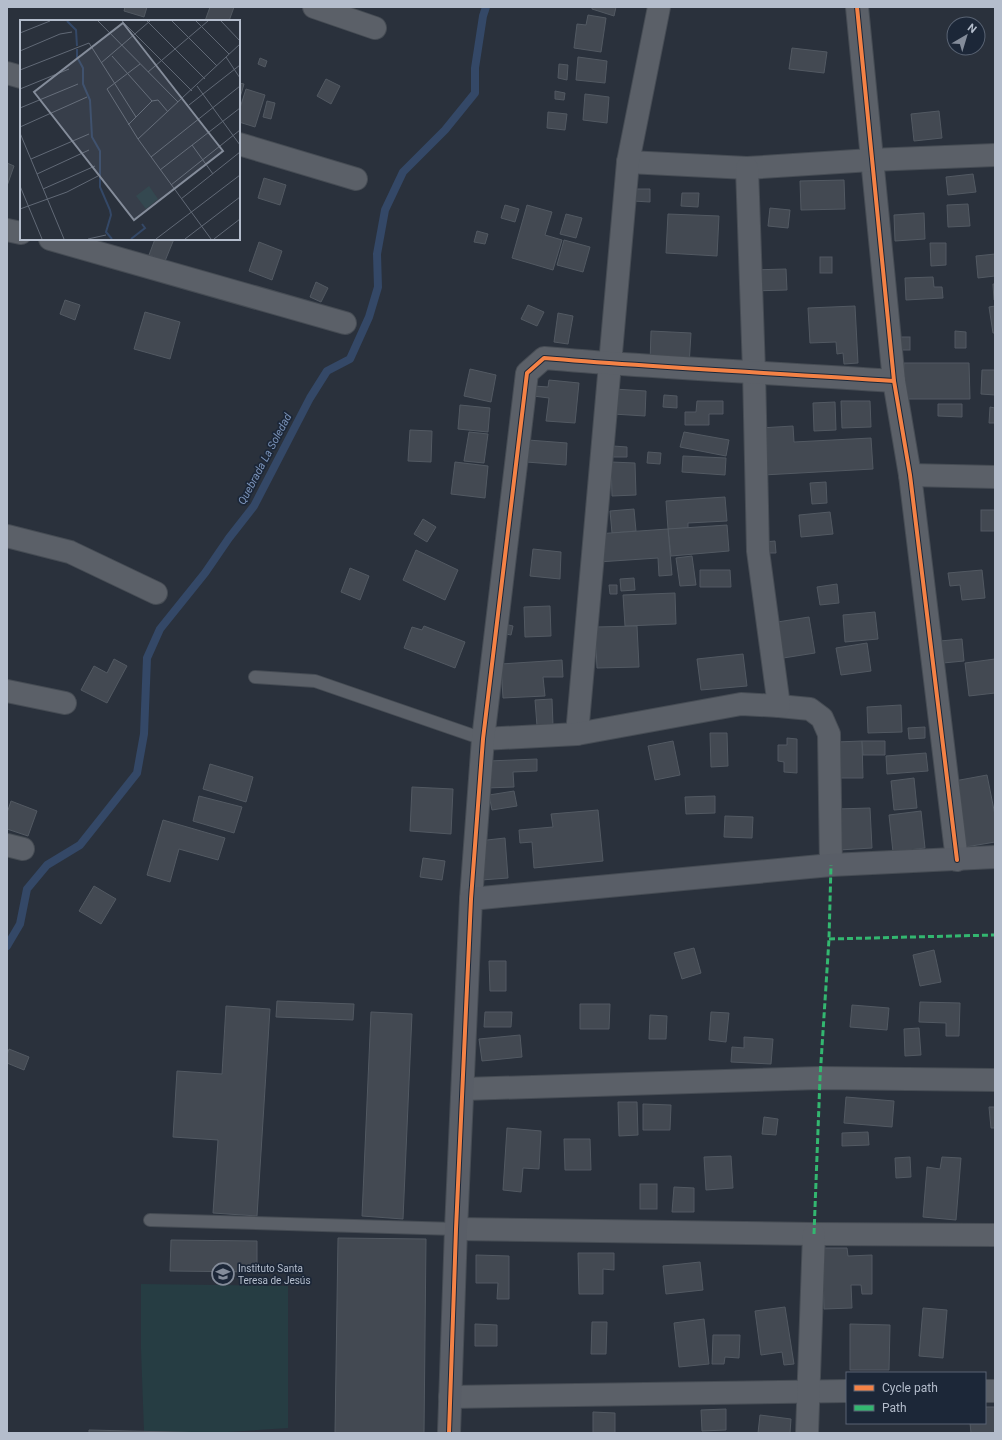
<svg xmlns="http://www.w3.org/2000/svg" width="1002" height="1440" viewBox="0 0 1002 1440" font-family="Roboto,sans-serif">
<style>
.green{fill:#263d43}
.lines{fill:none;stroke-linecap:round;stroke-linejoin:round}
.stream{stroke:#344867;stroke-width:8}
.building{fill:#434952;stroke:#525962}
.lane-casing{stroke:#464c54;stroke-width:14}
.street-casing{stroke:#464c54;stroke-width:24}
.secondary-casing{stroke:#464c54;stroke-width:24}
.lane{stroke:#5b6068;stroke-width:12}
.street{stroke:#5b6068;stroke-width:22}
.secondary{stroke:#595e67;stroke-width:22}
.quiet{stroke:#33b770;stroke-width:3;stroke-dasharray:6 3;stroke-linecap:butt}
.cycleway-casing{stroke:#1c2738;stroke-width:6}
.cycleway{stroke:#f48246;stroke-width:4}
.labels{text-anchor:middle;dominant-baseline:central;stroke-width:3.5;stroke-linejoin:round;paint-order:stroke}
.poi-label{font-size:10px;fill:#b4bdcc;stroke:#1c2738;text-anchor:start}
.water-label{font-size:11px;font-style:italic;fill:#7991b7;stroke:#1c2738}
.inset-river{fill:none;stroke:#344867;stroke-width:2}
.inset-road{fill:none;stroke:#616976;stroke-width:1}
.view{fill:#848c9a;fill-opacity:0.15;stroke:#848c9a;stroke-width:2}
.inset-edge{fill:none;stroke:#b4bdcc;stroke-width:2}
</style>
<rect width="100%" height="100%" fill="#2a313c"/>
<path class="green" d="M141 1284 288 1286V1428L213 1433 144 1431 141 1349Z"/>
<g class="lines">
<path class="stream" d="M7 946 20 924 27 889 47 865 80 845 137 773 144 734 147 658 160 629 205 573 229 538 254 506 310 398 327 371 350 359 369 317 378 287 377 254 385 210 403 172 445 130 475 93V68L483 16 486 7"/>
</g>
<g class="building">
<path d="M125 7H147L144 17 124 11Z"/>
<path d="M210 7H234L229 21H205Z"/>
<path d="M592 7H616L614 16 592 9Z"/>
<path d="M588 15 606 18 601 52 574 48 577 24 586 25Z"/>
<path d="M792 48 827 52 824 73 789 69Z"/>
<path d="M578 57 607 61 605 83 576 80Z"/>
<path d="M260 58 267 61 265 67 258 64Z"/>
<path d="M559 64 568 65 567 80 558 78Z"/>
<path d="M326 79 340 86 331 104 317 96Z"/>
<path d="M239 83 244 84 239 101Z"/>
<path d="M246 89 265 95 255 127 239 122V111Z"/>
<path d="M555 91 565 93 564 100 555 99Z"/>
<path d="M585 94 609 97 607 123 583 120Z"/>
<path d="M267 101 275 103 271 119 263 117Z"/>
<path d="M939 111 942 138 914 141 911 114Z"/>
<path d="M548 112 567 114 565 130 547 128Z"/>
<path d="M7 163 14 166 7 186Z"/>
<path d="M973 174 976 192 948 195 946 177Z"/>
<path d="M264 178 286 185 280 205 258 198Z"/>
<path d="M844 180 845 209 801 210 800 181Z"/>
<path d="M633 189H650V202L633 201Z"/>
<path d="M682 193H699L698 207 681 206Z"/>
<path d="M968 204 970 226 948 227 947 205Z"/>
<path d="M505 205 519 209 515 222 501 218Z"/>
<path d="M527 205 552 212 545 235 562 240 553 270 512 258Z"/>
<path d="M770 208 790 210 788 228 768 226Z"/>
<path d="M924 213 925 239 895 241 894 215Z"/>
<path d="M566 214 582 218 576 238 560 234Z"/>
<path d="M668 214 719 216 717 256 666 253Z"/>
<path d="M477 231 488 234 485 244 474 242Z"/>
<path d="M155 239H174L165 261 149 255Z"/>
<path d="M564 240 590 247 583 272 557 265Z"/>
<path d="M259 242 282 251 272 280 249 271Z"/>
<path d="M930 243H946V265L931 266Z"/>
<path d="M995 254V276L978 278 976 256Z"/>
<rect x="820" y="257" width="12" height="16"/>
<path d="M786 269 787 290 751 291V270Z"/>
<path d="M933 277 934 287H942L943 298 906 300 905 278Z"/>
<path d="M316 282 328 288 321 302 310 297Z"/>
<path d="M993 284H995V300H994Z"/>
<path d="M65 300 80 305 75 320 60 314Z"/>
<path d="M528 305 544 312 537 326 521 319Z"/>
<path d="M855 306 858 363 844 364 843 353 837 354 836 342 810 343 808 308Z"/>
<path d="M995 306V333H993L989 307Z"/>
<path d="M145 312 180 322 170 359 134 349Z"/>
<path d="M558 313 573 316 568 344 554 342Z"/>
<path d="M651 331 691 333 689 366 650 364Z"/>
<path d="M955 331 966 332V348H955Z"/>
<rect x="898" y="337" width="12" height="13"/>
<path d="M904 363H969L970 399H904Z"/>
<path d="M470 369 496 375 491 402 464 396Z"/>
<path d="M982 370H995V395L981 394Z"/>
<path d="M549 380 579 383 575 423 546 421 549 398 533 396 534 386 548 387Z"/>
<path d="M614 389 646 391 645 416 613 414Z"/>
<path d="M664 395 677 396V408L663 407Z"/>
<path d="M697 401H723V414H709V425H685V412H696Z"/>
<path d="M841 401H870L871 427 842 428Z"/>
<path d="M835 402 836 430 814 431 813 403Z"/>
<path d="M938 404H962V417L938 416Z"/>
<path d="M460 405 490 408 488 432 458 429Z"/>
<path d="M990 407 995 408V423H989Z"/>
<path d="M793 426 794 442 871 438 873 469 763 475 760 428Z"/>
<path d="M410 430 432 431 431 462 408 461Z"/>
<path d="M469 432 488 434 484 463 464 461Z"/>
<path d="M684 432 729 440 726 456 680 447Z"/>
<path d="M528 440 567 443 566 465 526 462Z"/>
<path d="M613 446 627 447V457H613Z"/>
<path d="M648 452 661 453 660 464 647 463Z"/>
<path d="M683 456 726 458 725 475 682 472Z"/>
<path d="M455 462 488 466 485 498 451 494Z"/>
<path d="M611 462 635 463 636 495 612 496Z"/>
<path d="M826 482 827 503 812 504 810 483Z"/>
<path d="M725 497 727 521 688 523V528L668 529 666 501Z"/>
<path d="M634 509 636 531 612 533 610 511Z"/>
<rect x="981" y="510" width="14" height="21"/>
<path d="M830 512 833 534 801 537 799 515Z"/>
<path d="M423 519 436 527 427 542 414 534Z"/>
<path d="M727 525 729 551 671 556 668 529Z"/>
<path d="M668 529 672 575 659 576 658 558 598 562 596 534Z"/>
<path d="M775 541 776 553H764V542Z"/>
<path d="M533 549 561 552 560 579 530 576Z"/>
<path d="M416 550 458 570 445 600 403 580Z"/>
<path d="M692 556 696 585 680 586 676 558Z"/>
<path d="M350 568 369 576 360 600 341 592Z"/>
<path d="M700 570H730L731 587H700Z"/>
<path d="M982 570 985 598 962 600 960 585 950 586 948 573Z"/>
<path d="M634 578 635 590 621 591 620 579Z"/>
<path d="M837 584 839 603 820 605 817 587Z"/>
<path d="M609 585H617V594H610Z"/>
<path d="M675 593 676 624 625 626 623 595Z"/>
<path d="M550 606 551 636 525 637 524 607Z"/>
<path d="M875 612 878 639 845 642 843 615Z"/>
<path d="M809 617 815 653 777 659 771 623Z"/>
<path d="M504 624 513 626 511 635 501 633Z"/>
<path d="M424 626 465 642 455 668 404 648 412 627 422 630Z"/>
<path d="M637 626 639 667 597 668 595 627Z"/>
<path d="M962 639 964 661 943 663 940 641Z"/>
<path d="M867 643 871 671 841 675 836 648Z"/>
<path d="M743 654 747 686 701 690 697 659Z"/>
<path d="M114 659 127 666 107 703 81 690 94 666 107 673Z"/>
<path d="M995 659V693L969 696 965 663Z"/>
<path d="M562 660 563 677H543L545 696 503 698 501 664Z"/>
<path d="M552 699 553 726H537L535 700Z"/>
<path d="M901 705 902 732 868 733 867 707Z"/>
<path d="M925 727V738L909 739 908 728Z"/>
<path d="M710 733H727L728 766 711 767Z"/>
<path d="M787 738 797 739V773L784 772V762L778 761V745H787Z"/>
<path d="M673 741 680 775 655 780 648 746Z"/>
<path d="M862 741 863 778H837L836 742Z"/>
<path d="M862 741H885V755H863Z"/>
<path d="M926 753 928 771 887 774 886 756Z"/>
<path d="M537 759V771L513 772 514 787 486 788 489 761Z"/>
<path d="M210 764 253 777 246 802 203 789Z"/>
<path d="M987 775 995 815V842L960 848 949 782Z"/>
<path d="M914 778 917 808 894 810 891 781Z"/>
<path d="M412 787 453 789 451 834 410 831Z"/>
<path d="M514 791 517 806 492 810 489 795Z"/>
<path d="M199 796 242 807 234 833 193 821Z"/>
<path d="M715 796V813L686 814 685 797Z"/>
<path d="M11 801 37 811 28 836 7 829V813Z"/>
<path d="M870 808 872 848 839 850 837 809Z"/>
<path d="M598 810 603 861 534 868 532 842 520 843 519 830 553 827 551 814Z"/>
<path d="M921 811 925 848 893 852 889 815Z"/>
<path d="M725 816 753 817 752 838 724 837Z"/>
<path d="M163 820 225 838 218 860 179 849 170 882 147 875Z"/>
<path d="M505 838 508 878 481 880 478 841Z"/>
<path d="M423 858 445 861 442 880 420 877Z"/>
<path d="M94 886 116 899 101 924 79 911Z"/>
<path d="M694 948 701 973 682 979 674 953Z"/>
<path d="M934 950 941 982 920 986 913 955Z"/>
<path d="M489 961H506V991H490Z"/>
<path d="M277 1001 354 1004 353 1020 276 1017Z"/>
<path d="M920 1002 960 1003 959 1036H946V1023L919 1022Z"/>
<path d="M580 1004H610L609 1029H580Z"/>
<path d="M852 1005 889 1008 887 1030 850 1027Z"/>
<path d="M226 1006 270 1009 257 1216 213 1213 218 1140 173 1137 177 1071 222 1074Z"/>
<path d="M371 1012 412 1014 403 1219 362 1216Z"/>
<path d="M485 1012H512L511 1027H484Z"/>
<path d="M711 1012 729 1013 726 1042 709 1040Z"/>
<path d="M650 1015 667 1016 666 1039H649Z"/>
<path d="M919 1028 921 1055 905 1056 904 1029Z"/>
<path d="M520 1035 522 1057 482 1061 479 1039Z"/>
<path d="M744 1037 773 1039 771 1064 731 1062 732 1047 744 1048Z"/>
<path d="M9 1049 29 1057 24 1070 7 1063V1055Z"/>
<path d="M846 1097 894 1101 892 1127 844 1123Z"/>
<path d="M618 1102H637L638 1135 619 1136Z"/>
<path d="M643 1104 671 1105 670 1130H643Z"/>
<path d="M989 1107H995V1128H991Z"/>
<path d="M764 1117 778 1119 776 1135 762 1134Z"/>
<path d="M507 1128 541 1131 539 1169 523 1168 521 1192 503 1190Z"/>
<path d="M868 1132 869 1145 842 1146V1133Z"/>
<path d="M564 1139H590L591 1170H565Z"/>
<path d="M731 1156 733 1188 706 1190 704 1157Z"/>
<path d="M910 1157 911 1177 896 1178 895 1158Z"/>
<path d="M942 1157 961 1158 956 1220 923 1217 927 1167 940 1169Z"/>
<rect x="640" y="1184" width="17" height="25"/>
<path d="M674 1187 694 1188V1212H672Z"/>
<path d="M338 1238 426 1239 424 1433H335Z"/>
<path d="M171 1240 257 1241V1272L170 1271Z"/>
<path d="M822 1248H847L848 1256 872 1255V1294H862L861 1285H851L852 1308 824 1309Z"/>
<path d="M578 1253H614V1270L603 1269V1294H579Z"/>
<path d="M476 1255 509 1256V1299H497L498 1283H476Z"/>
<path d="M700 1262 703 1290 666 1294 663 1266Z"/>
<path d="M785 1307 794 1364 784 1365 782 1352 761 1355 755 1311Z"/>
<path d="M923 1308 947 1310 943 1358 919 1356Z"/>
<path d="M704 1319 709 1364 679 1367 674 1323Z"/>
<path d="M592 1322H607L606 1354H591Z"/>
<path d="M475 1324 497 1325V1346H475Z"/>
<path d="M850 1324 890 1325 889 1370H850Z"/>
<path d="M713 1335H740L739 1358 725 1357 724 1364H712Z"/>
<path d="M985 1407H995V1433H971L970 1423H985Z"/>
<path d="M726 1409V1430L702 1431 701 1410Z"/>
<path d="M593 1412 615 1413V1433H593Z"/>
<path d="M760 1415 791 1419 790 1433H758Z"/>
<path d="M89 1430 213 1433H89Z"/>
</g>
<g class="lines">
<g class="lane-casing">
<g id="lane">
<path d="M255 677 315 681 483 739"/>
<path d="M150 1220 456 1229"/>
</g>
</g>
<g class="street-casing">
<g id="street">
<path d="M314 7 375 28"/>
<path d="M857 7 894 381 910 475 957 860"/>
<path d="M7 73 21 77"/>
<path d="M239 144 356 179"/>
<path d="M628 162 747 168 871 160 995 155"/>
<path d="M7 230 21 233"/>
<path d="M50 239 345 323"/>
<path d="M910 475 995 477"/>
<path d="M7 536 70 552 156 593"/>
<path d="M7 691 65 703"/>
<path d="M779 706 810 709 822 718 829 734 831 865"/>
<path d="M577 734 628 162 659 7"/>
<path d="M483 739 577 734 741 704 779 706 758 551 754 371 747 168"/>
<path d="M7 845 23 849"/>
<path d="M471 899 483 739 527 373 544 358C660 368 777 373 894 381"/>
<path d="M464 1089 820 1078 995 1080"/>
<path d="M456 1229 814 1234 995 1235"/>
<path d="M985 1391H995"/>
<path d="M450 1397 847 1391"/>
<path d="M807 1433 814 1234"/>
</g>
</g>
<g class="secondary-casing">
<path id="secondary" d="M449 1433 456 1229 471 899 831 865 995 857"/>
</g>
<use href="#lane" class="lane"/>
<use href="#street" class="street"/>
<use href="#secondary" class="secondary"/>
<g class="quiet">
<path d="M829 939 995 935"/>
<path d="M814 1234 820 1078 829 939 831 865"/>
</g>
<g class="cycleway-casing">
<g id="cycleway">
<path d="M857 7 894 381 910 475 957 860"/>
<path d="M449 1433 456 1229 471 899 483 739 527 373 544 358C660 368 777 373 894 381"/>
</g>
</g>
<use href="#cycleway" class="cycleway"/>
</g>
<defs>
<g id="school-ring" transform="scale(1.15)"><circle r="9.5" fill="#1c2738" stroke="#848c9a" stroke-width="1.5"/><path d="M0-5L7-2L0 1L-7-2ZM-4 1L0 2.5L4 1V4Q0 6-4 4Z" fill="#848c9a"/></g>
</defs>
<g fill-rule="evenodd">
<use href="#school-ring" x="223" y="1274"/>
</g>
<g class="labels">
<g class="poi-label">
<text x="238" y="1268">Instituto Santa<tspan x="238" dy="12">Teresa de Jesús</tspan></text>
</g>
<g class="water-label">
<text transform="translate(265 459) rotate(-62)">Quebrada La Soledad</text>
</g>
</g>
<g transform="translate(20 20)">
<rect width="220" height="220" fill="#2a313c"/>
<path d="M129 166 138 179 126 189 116 176Z" fill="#263d43"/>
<path class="inset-river" d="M47 1 56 10 57 26M57 29V37L63 48V64L70 80 72 117 80 131V167L90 190 91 195 86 212 92 219M111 219 125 208 122 204"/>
<path class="inset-road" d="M78 1 158 82M102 1 172 71M127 1 185 59M152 1 197 46M176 1 209 34M201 1 220 21M0 13 30 1M0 31 40 14 52 12M92 36 132 81 108 105M206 37 220 58M81 43 130 1M120 44 87 69 118 119 191 219M0 50 69 23 116 97M128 52 188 1M177 66 220 125M0 69 49 49M132 81 138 80 148 92M169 85 220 45M0 88 58 64M0 107 67 77M0 113 44 219M118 119 220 24M172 125 193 154M131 137 220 66M11 139 69 114M140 150 220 88M17 154 69 130M151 165 220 110M0 166 22 219M23 169 75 146M161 179 220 132M0 189 47 172 78 156M68 219 86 215M136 219 220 155M165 219 220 177M194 219 220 199"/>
<path class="view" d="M103 3 203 131 114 200 14 72Z"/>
<rect width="220" height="220" class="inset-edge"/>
</g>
<rect width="1002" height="1440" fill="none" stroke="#b4bdcc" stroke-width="16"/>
<rect x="846" y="1372" width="140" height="52" fill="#1c2738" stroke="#596373"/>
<rect x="854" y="1385" width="20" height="6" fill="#f48246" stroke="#596373"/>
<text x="882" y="1392" font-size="12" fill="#b4bdcc">Cycle path</text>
<rect x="854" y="1405" width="20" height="6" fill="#33b770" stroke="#596373"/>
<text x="882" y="1412" font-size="12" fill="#b4bdcc">Path</text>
<g transform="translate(966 36) rotate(38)"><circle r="19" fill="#1c2738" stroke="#596373"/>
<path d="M0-3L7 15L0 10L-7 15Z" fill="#848c9a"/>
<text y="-6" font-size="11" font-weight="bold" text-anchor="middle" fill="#b4bdcc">N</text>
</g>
</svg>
